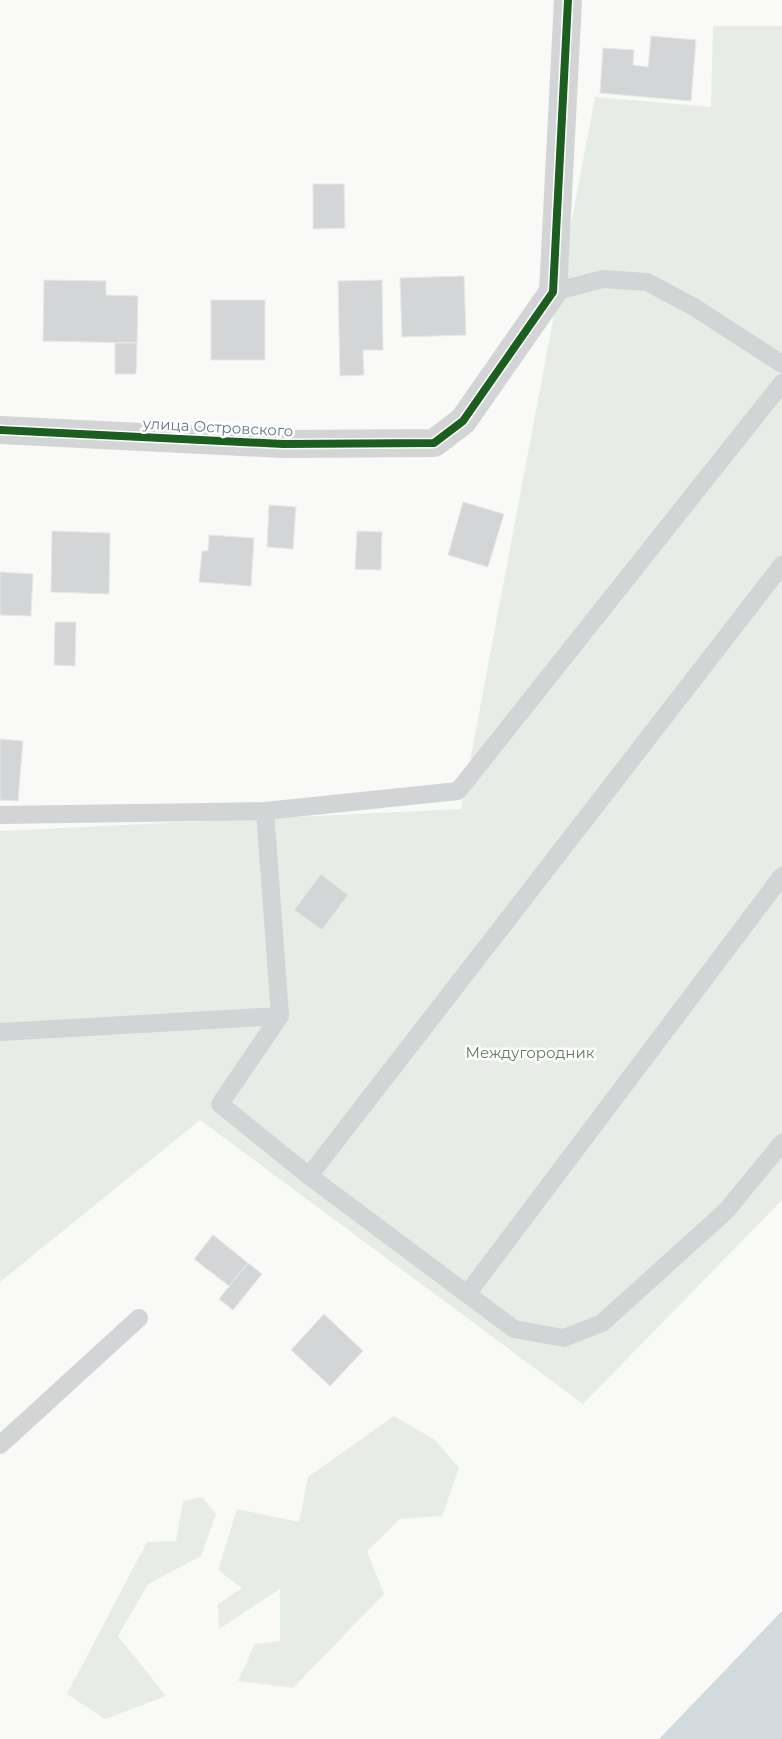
<svg xmlns="http://www.w3.org/2000/svg" width="782" height="1739" viewBox="0 0 782 1739" font-family="Montserrat,sans-serif">
<style>
.green{fill:#e8ece6}
.water{fill:#d3dade}
.building{fill:#d4d5d6;stroke:#e8e8e8}
.lines{fill:none;stroke-linecap:round;stroke-linejoin:round}
.service{stroke:#d3d4d5;stroke-width:18}
.minor{stroke:#d3d4d5;stroke-width:28}
.cycleway-casing{stroke:#fff;stroke-width:11}
.cycleway{stroke:#1b5e20;stroke-width:8}
.labels{text-anchor:middle;dominant-baseline:central;stroke-width:5;stroke-linejoin:round;paint-order:stroke}
.street-label{font-size:15px;fill:#66778b;stroke:#fff}
.park-label{font-size:15px;fill:#647c62;stroke:#fff}
</style>
<rect width="100%" height="100%" fill="#f9f9f8"/>
<g class="green">
<path d="M713 26H782V1200L583 1404 200 1120 0 1282V831L461 809 595 97 711 107Z"/>
<path d="M394 1416 435 1440 459 1468 442 1516 400 1519 367 1551 384 1594 293 1688 238 1681 255 1644 280 1641V1589L219 1629 218 1604 242 1588 218 1570 237 1509 299 1522 308 1477Z"/>
<path d="M202 1497 216 1514 201 1556 148 1584 118 1636 166 1696 105 1719 67 1694 147 1542 176 1541 183 1501Z"/>
</g>
<path class="water" d="M782 1611V1739H659Z"/>
<g class="building">
<path d="M651 36 696 40 691 101 600 93 603 48 634 50 633 65 648 67Z"/>
<path d="M313 184H344L345 228 313 229Z"/>
<path d="M464 276 466 335 402 337 400 278Z"/>
<path d="M44 280 106 281V295L138 296 137 343 43 341Z"/>
<path d="M382 280 383 350H363L364 375 340 376 338 281Z"/>
<rect x="211" y="300" width="54" height="60"/>
<path d="M115 343H137L136 374H115Z"/>
<path d="M463 502 504 514 488 567 448 555Z"/>
<path d="M269 505 296 507 293 549 267 547Z"/>
<path d="M52 531 110 533 109 594 51 592Z"/>
<path d="M357 531 382 532 381 570 355 569Z"/>
<path d="M209 535 254 538 251 586 199 582 202 551H208Z"/>
<path d="M0 572 33 574 31 616 0 615Z"/>
<path d="M55 622H76L75 666 54 665Z"/>
<path d="M0 739 23 741 18 801 0 800Z"/>
<path d="M321 874 348 895 322 930 294 910Z"/>
<path d="M213 1235 248 1263 229 1286 194 1259Z"/>
<path d="M248 1263 262 1274 233 1310 219 1299Z"/>
<path d="M324 1314 363 1351 330 1386 291 1350Z"/>
</g>
<g class="lines">
<g class="service">
<path d="M553 292 603 279 647 282 694 307 782 364"/>
<path d="M265 811 280 1016 220 1104 309 1176 514 1329 564 1338 602 1323 726 1211 782 1143"/>
<path d="M0 815 265 811 458 791 782 383"/>
<path d="M0 1032 280 1016"/>
<path d="M309 1176 782 565"/>
<path d="M467 1294 782 876"/>
<path d="M0 1445 139 1318"/>
</g>
<path class="minor" d="M0 430 283 444 434 443 463 421 553 292 568 0"/>
<g class="cycleway-casing">
<path id="cycleway" d="M0 430 283 444 434 443 463 421 553 292 568 0"/>
</g>
<use href="#cycleway" class="cycleway"/>
</g>
<g class="labels">
<g class="street-label">
<text transform="translate(218 427) rotate(3)">улица Островского</text>
</g>
<g class="park-label">
<text x="530" y="1052">Междугородник</text>
</g>
</g>
</svg>
